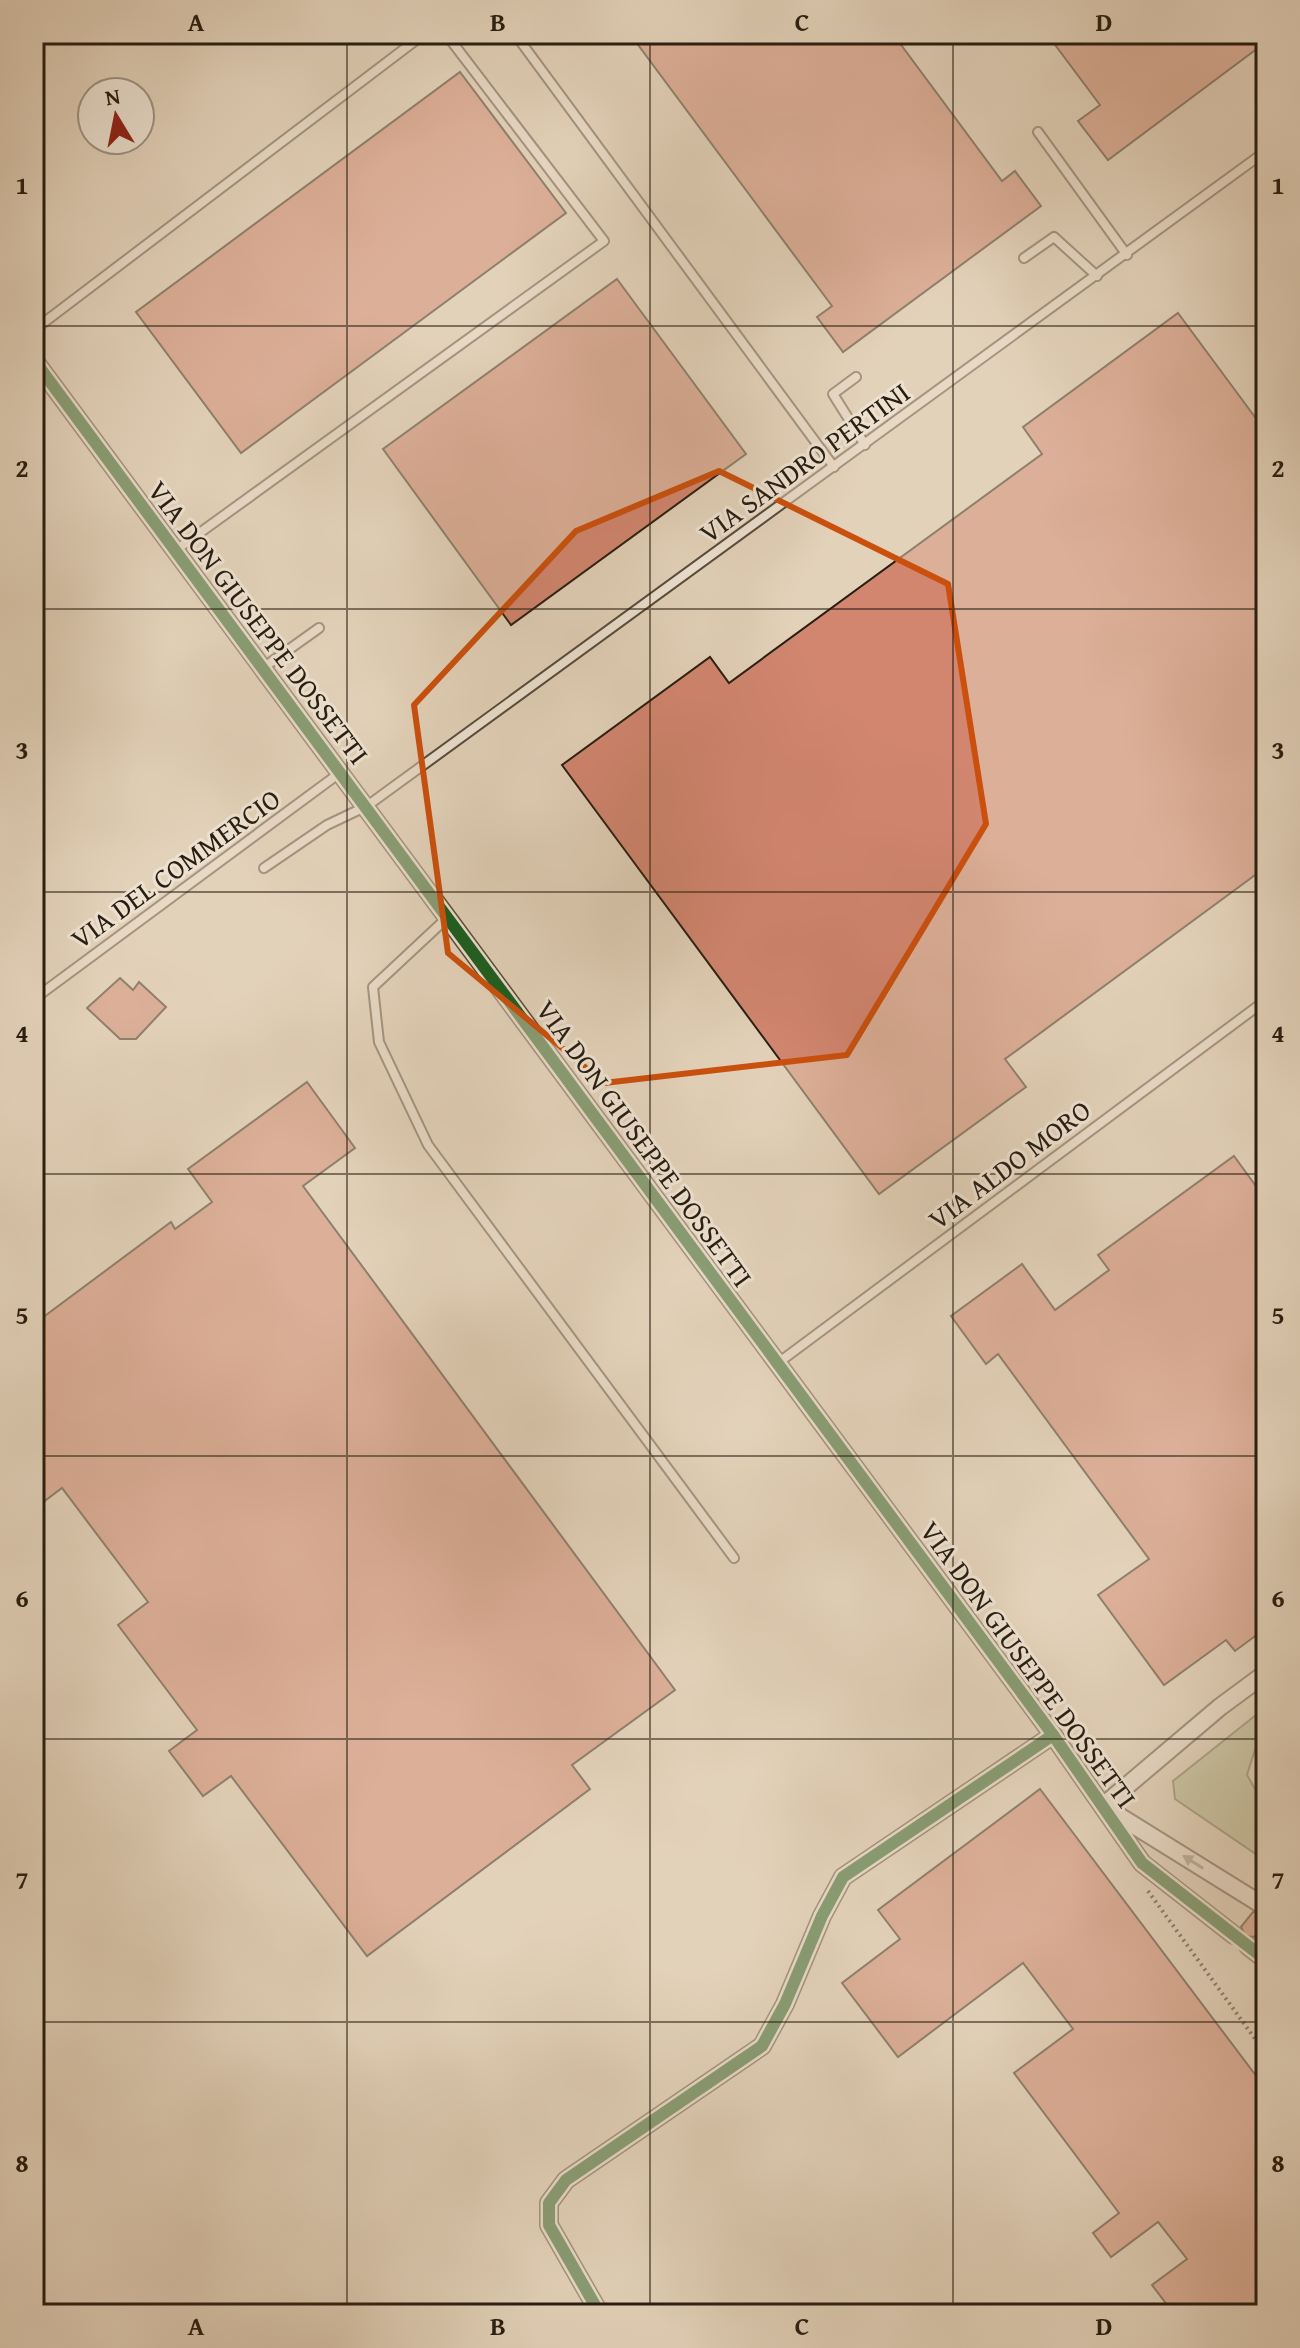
<svg xmlns="http://www.w3.org/2000/svg" width="1300" height="2348" viewBox="0 0 1300 2348" font-family="'Gentium Book Plus',serif">
<style>
.green{fill:#b3bc91;stroke:#6e6c50;stroke-width:2}
.building{fill:#d28670;stroke:#281d10;stroke-width:2}
.lines{fill:none;stroke-linecap:round;stroke-linejoin:round}
.service-casing{stroke:#574a3a;stroke-width:12}
.minor-casing{stroke:#574a3a;stroke-width:20}
.path{stroke:#281d10;stroke-width:4;stroke-dasharray:2 4;stroke-linecap:butt}
.service{stroke:#ede2d2;stroke-width:8}
.minor{stroke:#ede2d2;stroke-width:16}
.cycleway-casing{stroke:#ede2d2;stroke-width:17}
.cycleway{stroke:#1b5e20;stroke-width:12}
.oneway{fill:#94897b}
.marked{fill:none;stroke:#cb500d;stroke-width:6;stroke-linejoin:round}
.grid{fill:none;stroke:#281d10;stroke-width:2;stroke-opacity:0.55}
.labels{text-anchor:middle;dominant-baseline:central;stroke-width:6;stroke-linejoin:round;paint-order:stroke}
.street-label{font-size:28px;fill:#281d10;stroke:#ede2d2}
.neatline{fill:none;stroke:#281d10;stroke-width:3}
.grid-label{font-size:26px;text-anchor:middle;font-weight:bold;fill:#281d10}
</style>
<rect width="100%" height="100%" fill="#e3d2ba"/>
<filter id="stains"><feTurbulence type="fractalNoise" baseFrequency=".0025" numOctaves="4"/><feColorMatrix values="0 0 0 0 .2 0 0 0 0 .09 0 0 0 0 .02 0 0 0 .5 -.17"/></filter>
<radialGradient id="worn" r=".72"><stop offset=".6" stop-color="#630" stop-opacity="0"/><stop offset="1" stop-color="#630" stop-opacity=".3"/></radialGradient>
<path class="green" d="M1266 1707V1730L1258 1740 1247 1775 1266 1808V1861L1175 1799 1173 1781Z"/>
<g class="building">
<path d="M630 34H893L1002 181 1015 171 1041 206 843 352 817 317 832 306Z"/>
<path d="M1047 34H1266V42L1108 160 1078 121 1100 105Z"/>
<path d="M460 72 566 213 241 453 136 312Z"/>
<path d="M617 279 746 454 511 625 383 449Z"/>
<path d="M1178 313 1266 432V867L1005 1059 1026 1087 879 1194 562 765 710 657 729 683 1042 454 1023 427Z"/>
<path d="M120 978 133 990 139 982 166 1007 136 1039H120L87 1008Z"/>
<path d="M307 1082 355 1148 303 1186 675 1690 572 1765 590 1789 367 1956 231 1776 203 1796 169 1751 197 1730 118 1625 148 1602 62 1488 34 1509V1324L171 1222 175 1229 212 1202 188 1169Z"/>
<path d="M1234 1156 1266 1200V1628L1235 1651 1226 1640 1164 1685 1098 1595 1149 1559 998 1354 986 1364 951 1316 1022 1264 1055 1310 1109 1270 1098 1255Z"/>
<path d="M1040 1789 1266 2089V2314H1174L1152 2285 1187 2259 1158 2222 1111 2257 1093 2233 1119 2213 1014 2073 1073 2029 1023 1963 898 2057 842 1983 900 1939 878 1910Z"/>
<path d="M1266 1911V1922L1254 1937 1245 1936 1241 1927 1253 1912Z"/>
</g>
<g class="lines">
<g class="service-casing">
<g id="service">
<path d="M515 34 834 467"/>
<path d="M1038 132 1127 255"/>
<path d="M1024 258 1054 237 1097 276"/>
<path d="M34 330 424 34"/>
<path d="M856 377 833 394 865 445"/>
<path d="M176 550 604 241 446 34"/>
<path d="M263 668 319 628"/>
<path d="M264 868 327 825 367 806 1266 151"/>
<path d="M448 917 373 987 379 1042 428 1145 734 1558"/>
<path d="M34 999 341 772"/>
<path d="M778 1363 1266 1000"/>
</g>
</g>
<g class="minor-casing">
<g id="minor">
<path d="M34 360 1053 1735 1142 1863 1234 1935"/>
<path d="M1103 1806 1220 1707 1266 1673"/>
<path d="M1111 1811 1259 1903"/>
<path d="M1248 1946 1266 1960"/>
<path d="M600 2314 549 2225V2203L566 2180 762 2046 785 2004 822 1916 843 1877 1053 1735"/>
</g>
</g>
<path class="path" d="M1148 1891 1266 2054"/>
<use href="#service" class="service"/>
<use href="#minor" class="minor"/>
<g class="cycleway-casing">
<g id="cycleway">
<path d="M34 360 1053 1735 1142 1863 1266 1960"/>
<path d="M600 2314 549 2225V2203L566 2180 762 2046 785 2004 822 1916 843 1877 1053 1735"/>
</g>
</g>
<use href="#cycleway" class="cycleway"/>
</g>
<defs><path id="oneway-solid" d="M-6-.8H1V-3.2L6.5 0L1 3.2V.8H-6Z" transform="scale(2)"/></defs>
<use class="oneway" href="#oneway-solid" transform="translate(1193 1862) rotate(-148)"/>
<path d="M0 0H1300V2348H0ZM719 471 948 584 986 824 847 1055 604 1083 448 953 414 705 576 531Z" fill="#e3d2ba" fill-opacity=".55" fill-rule="evenodd"/>
<path class="marked" d="M719 471 948 584 986 824 847 1055 604 1083 448 953 414 705 576 531Z"/>
<path class="grid" d="M347 34V2314M650 34V2314M953 34V2314M34 326H1266M34 609H1266M34 892H1266M34 1174H1266M34 1456H1266M34 1739H1266M34 2022H1266"/>
<g class="labels">
<g class="street-label">
<text transform="translate(804 462) rotate(-36)">VIA SANDRO PERTINI</text>
<text transform="translate(259 622) rotate(53)">VIA DON GIUSEPPE DOSSETTI</text>
<text transform="translate(175 868) rotate(-36)">VIA DEL COMMERCIO</text>
<text transform="translate(645 1143) rotate(54)">VIA DON GIUSEPPE DOSSETTI</text>
<text transform="translate(1009 1164) rotate(-37)">VIA ALDO MORO</text>
<text transform="translate(1029 1664) rotate(54)">VIA DON GIUSEPPE DOSSETTI</text>
</g>
</g>
<rect width="1300" height="2348" fill="none" stroke="#e3d2ba" stroke-width="88"/>
<g transform="translate(116 116) rotate(350)"><circle r="38" fill="#ede2d2" stroke="#9e9384" stroke-width="2"/>
<path d="M0-6L14 30L0 20L-14 30Z" fill="#8f2418"/>
<text y="-12" font-size="22" font-weight="bold" text-anchor="middle" fill="#281d10">N</text>
</g>
<rect x="44" y="44" width="1212" height="2260" class="neatline"/>
<g class="grid-label">
<text x="196" y="31">A</text>
<text x="498" y="31">B</text>
<text x="802" y="31">C</text>
<text x="1104" y="31">D</text>
<text x="22" y="194">1</text>
<text x="1278" y="194">1</text>
<text x="22" y="477">2</text>
<text x="1278" y="477">2</text>
<text x="22" y="759">3</text>
<text x="1278" y="759">3</text>
<text x="22" y="1042">4</text>
<text x="1278" y="1042">4</text>
<text x="22" y="1324">5</text>
<text x="1278" y="1324">5</text>
<text x="22" y="1607">6</text>
<text x="1278" y="1607">6</text>
<text x="22" y="1889">7</text>
<text x="1278" y="1889">7</text>
<text x="22" y="2172">8</text>
<text x="1278" y="2172">8</text>
<text x="196" y="2335">A</text>
<text x="498" y="2335">B</text>
<text x="802" y="2335">C</text>
<text x="1104" y="2335">D</text>
</g>
<rect width="100%" height="100%" filter="url(#stains)"/>
<rect width="100%" height="100%" fill="url(#worn)"/>
</svg>
